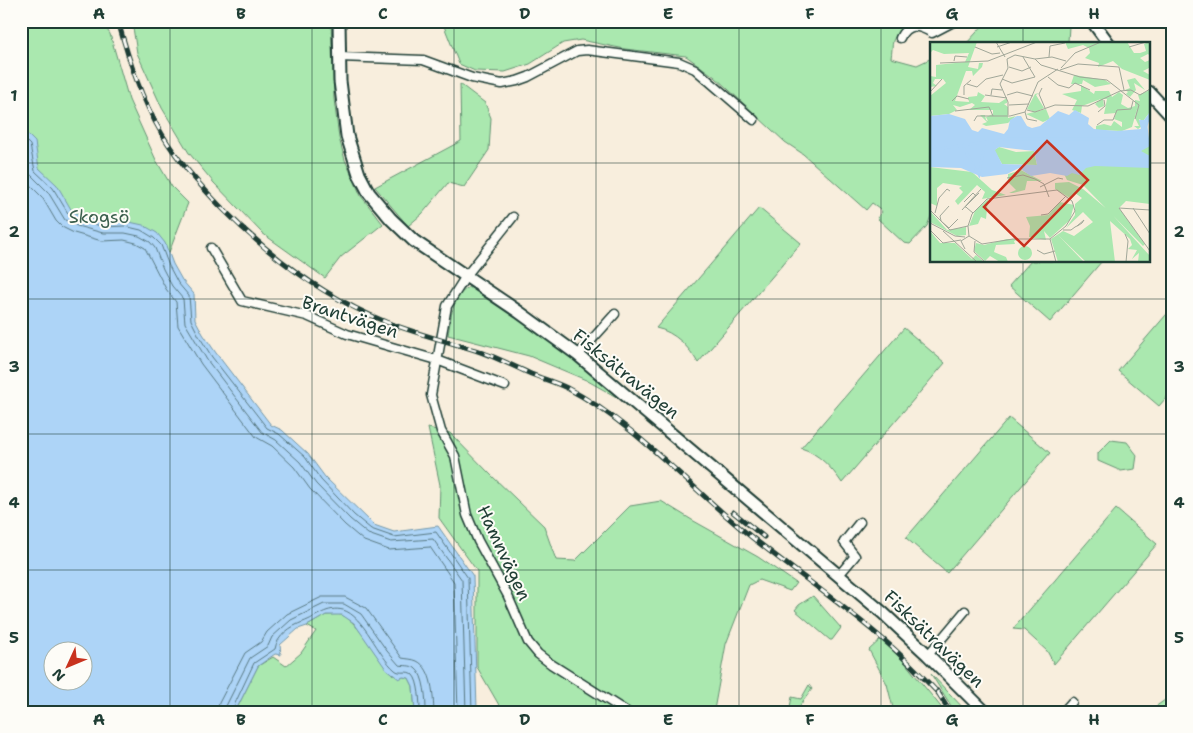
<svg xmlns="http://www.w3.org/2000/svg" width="1193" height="733" viewBox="0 0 1193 733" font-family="'Shantell Sans',sans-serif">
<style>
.green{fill:#aae8af;stroke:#649272}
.water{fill:#add4f7;stroke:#7498a9;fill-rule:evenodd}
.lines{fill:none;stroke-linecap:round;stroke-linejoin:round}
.shore{stroke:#587982;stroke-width:1}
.street-casing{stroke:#1f3d34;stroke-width:11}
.secondary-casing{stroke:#1f3d34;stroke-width:15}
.street{stroke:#fdfcf7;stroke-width:8}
.secondary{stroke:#fdfcf7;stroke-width:11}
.rail-casing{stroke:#1f3d34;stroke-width:5}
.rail{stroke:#fdfcf7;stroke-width:3;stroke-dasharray:9;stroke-linecap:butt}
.grid{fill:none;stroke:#1f3d34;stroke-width:1;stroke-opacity:0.55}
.labels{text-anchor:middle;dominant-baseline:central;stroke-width:4;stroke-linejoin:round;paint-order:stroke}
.park-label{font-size:18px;fill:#3b5f4d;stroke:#fdfcf7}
.street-label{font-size:18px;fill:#1f3d34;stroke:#fdfcf7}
.inset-river{fill:none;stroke:#add4f7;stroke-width:2.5}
.inset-road{fill:none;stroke:#a1a799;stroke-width:1}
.view{fill:#c8321e;fill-opacity:0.15;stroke:#c8321e;stroke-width:2.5}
.inset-edge{fill:none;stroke:#1f3d34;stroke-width:2.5}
.neatline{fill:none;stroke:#1f3d34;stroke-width:2}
.grid-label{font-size:16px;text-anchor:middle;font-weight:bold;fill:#1f3d34}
</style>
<rect width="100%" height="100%" fill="#f8eedd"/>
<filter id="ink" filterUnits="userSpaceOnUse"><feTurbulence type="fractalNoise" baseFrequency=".02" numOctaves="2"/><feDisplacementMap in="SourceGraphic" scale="10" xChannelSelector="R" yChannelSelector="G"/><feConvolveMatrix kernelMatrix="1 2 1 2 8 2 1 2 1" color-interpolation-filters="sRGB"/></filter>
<g filter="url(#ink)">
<g class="green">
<path d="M21 21H101L110 34 129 100 156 160 172 187 188 203 87 466 21 517Z"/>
<path d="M132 21H331L334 99 339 138 345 160 361 196 383 224 341 257 325 278 262 233 214 183 189 153 162 108 137 53Z"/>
<path d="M442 21H923L920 25C908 22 898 29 893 41 892 45 892 52 891 58L917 65 932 58V214L927 226 910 244 904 243 877 218 882 212 879 208 872 203 866 210 803 154 785 142 715 77 686 56 625 49 581 40 563 43 530 64 505 72 475 71 459 64Z"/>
<path d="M987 21H1066L1069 26 1068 42 1064 44H966Z"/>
<path d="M460 84 485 103 491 118 489 150 464 187 448 183 422 214 408 226 375 187 461 141Z"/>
<path d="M759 208 801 243 698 363C689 347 675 332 656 328Z"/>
<path d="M1031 261H1102L1050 322 1009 286Z"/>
<path d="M469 287 478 288 571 357 620 399 586 380 529 356 448 335C451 318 452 296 469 287Z"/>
<path d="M1172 308V391L1159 406 1118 371Z"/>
<path d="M904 328 945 363 842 483C832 468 818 453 801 448Z"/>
<path d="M1009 418 1050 453 947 573 906 538Z"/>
<path d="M428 428 450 433 491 475 544 526 556 560 575 561 630 506 661 501 692 520 758 557 796 583 790 591 759 580 749 585 726 644 714 710 717 712H503L477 667V571L439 518 440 485Z"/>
<path d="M1111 440 1127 442 1137 455 1135 469 1121 471 1098 461V453Z"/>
<path d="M1116 509 1157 544 1054 664 1047 651 1024 630 1013 629Z"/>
<path d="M813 596 841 628 832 640H830L795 610 799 605Z"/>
<path d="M326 615C331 615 338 614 342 615 357 620 379 661 393 675L409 678 413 686 415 712H235L258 666 273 657 286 666 301 653 316 631 307 626Z"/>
<path d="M881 639 906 664 945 712H894L887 684 869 650Z"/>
<path d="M931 674 967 712H955Z"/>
<path d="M809 685 812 689 795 712H789L792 697 801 699Z"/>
<path d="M1172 695V712H1148Z"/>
</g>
<path class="water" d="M21 130 25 132 35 142 39 168 57 185 72 211 80 215 106 223 125 221 143 225 157 233 165 243 173 264 182 280 194 294 195 319 203 334 216 353 271 425 282 430 308 454 325 477 374 525 394 532 438 526 473 576 477 710 478 712H415L413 686 409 678 403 677 399 679 386 669 354 623 342 615H326L307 626 298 629 280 645 281 655 275 654 258 666 235 712H21ZM52 650H82V680H52Z"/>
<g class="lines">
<g class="shore">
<path d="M21 136 30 145 35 171 53 188 69 215 79 220 105 227 124 226 141 230 154 238 161 245 169 266 178 283 189 296 191 320 199 336 212 357 267 428 279 434 305 457 321 480 354 515 371 529 394 537 436 532 468 578 472 712"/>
<path d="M21 144 24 148 29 173 48 192 65 220 77 226 103 233H125L139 236 150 242 155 248 163 269 172 286 183 299 185 323 207 360 262 432 276 440 300 462 316 484 350 519 368 534 391 542 433 539 462 580 466 712"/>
<path d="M21 173 26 181 42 197 56 221 62 227 74 233 102 241 124 240 136 243 145 248 166 289 176 302 178 326 201 364 256 437 272 446 294 467 310 489 345 525 364 541 389 550 430 547 454 582 458 712"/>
<path d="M217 712 219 703 245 653 261 642 267 632 287 614 322 597H345L366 608 402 658C407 659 413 659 417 661 433 669 433 696 434 712"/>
<path d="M225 712 226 706 250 658 268 646 272 637 291 620 324 604H344L361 614 387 651 399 665C404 666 411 665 415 668 425 675 426 701 426 712"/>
<path d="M231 712 254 663 275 649C277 636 291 626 303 622 317 617 327 606 343 610 364 616 378 656 395 670 400 675 408 669 413 675 419 681 420 703 420 712"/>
</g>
<g class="street-casing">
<g id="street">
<path d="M900 38C907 22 920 26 932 33L955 21"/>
<path d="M339 57 423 60 472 78 502 84 517 81 528 77 577 51 587 50 679 62 695 69 754 120"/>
<path d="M513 217 466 276 447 306 431 395 441 431 455 456 467 515 478 541 507 594 528 642 538 654 551 664 627 712"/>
<path d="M211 248 242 301 307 316 347 334 437 360 505 386"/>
<path d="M578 355 615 314"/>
<path d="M839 575 855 556 844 542 860 522"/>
<path d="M928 655 965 611"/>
<path d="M1063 712 1072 702"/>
</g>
</g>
<g class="secondary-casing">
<g id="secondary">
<path d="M339 21 340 81 347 136 359 174 369 193 391 219 414 241 519 312 578 355 883 613 928 655 985 712"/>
<path d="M1092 21 1109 44"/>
<path d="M1149 92 1172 117"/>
</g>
</g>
<use href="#street" class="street"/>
<use href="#secondary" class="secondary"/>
<g class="rail-casing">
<g id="rail">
<path d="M118 21C129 60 141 99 162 134 178 161 199 184 220 206 269 256 322 296 386 322 415 333 445 341 475 350 494 356 513 366 531 374 543 379 555 382 567 388 632 422 682 479 738 526 786 566 838 600 885 641 905 658 922 676 940 695"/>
<path d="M733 512 764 537"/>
<path d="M937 691 950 712"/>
</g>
</g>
<use href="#rail" class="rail"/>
</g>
</g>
<path class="grid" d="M170 21V712M312 21V712M454 21V712M596 21V712M739 21V712M881 21V712M1023 21V44M21 163H932M1149 163H1172M1023 261V712M21 299H1172M21 434H1172M21 570H1172"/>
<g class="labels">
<g class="park-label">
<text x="99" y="217">Skogsö</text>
</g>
<g class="street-label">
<text transform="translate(350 317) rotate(18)">Brantvägen</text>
<text transform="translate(626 374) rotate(39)">Fisksätravägen</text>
<text transform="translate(504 553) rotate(65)">Hamnvägen</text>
<text transform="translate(934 639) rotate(44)">Fisksätravägen</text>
</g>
</g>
<g transform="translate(930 42)">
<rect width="220" height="220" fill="#f8eedd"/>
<path d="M0 0H47L38 25 48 27 49 21H53L52 25 43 34 42 29H36L25 59 39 60 38 55 47 54 48 50 55 54 51 60 69 61 77 56V61L74 62 78 65V76L86 74 78 81 56 84 52 82 57 80 50 73H55L56 78 58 79 56 75 63 72V68H39L45 63 42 61 30 65 23 63 27 68 19 72 0 74V54L16 41 13 37H5L3 41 7 44 0 45V34L6 35V23L35 20 39 11 14 12 3 8 0 11ZM135 0H197L204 11H210L216 9 214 2 219 0 220 14 218 12 210 16 215 20 220 18 219 26 213 29 220 33V38L192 27 183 19 168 25 169 21 155 16 160 11 159 6 153 3 138 7ZM144 33 175 38 181 42 165 45 153 38 152 42H141ZM205 36 215 48 204 41 206 48 200 55 196 52 198 50 195 48 200 46 197 38ZM151 43 164 52 165 49H179L182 55 189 50 193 53 191 62 198 66 205 64V58L210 59 208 53 220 48V70L213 79 209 77 212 84 208 87 204 84H209L205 76 208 64 202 85 192 89 166 88V84L174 82 181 84 184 79 192 85V80L184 77 186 71 174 72 177 57H173L174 64 169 66 165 62 171 57 152 64 151 71 142 68 147 58 132 52 151 49ZM109 51 106 53 114 66 105 70 97 67 105 52ZM116 67 120 77 113 80 96 72ZM220 96V162L196 159 189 166 215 202 213 204 153 143 137 138 127 118ZM69 105 86 110 104 109 107 123 72 122 64 108ZM0 125 42 130 62 148 76 153 52 157 55 150 47 143 28 163 25 159 33 150 29 146 32 144 13 141 7 146V164L0 161ZM91 128 112 139H97L95 148 83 151H79L86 148 78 140V132ZM139 140 153 147 178 168 220 214V220H208L209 211 202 217 207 208 198 207 202 203 200 197 180 179 185 220H156L128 193 154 220H128L121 197 133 189 144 194 163 180 153 170 136 186 145 173V162L152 156 145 151 140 156 125 147V141ZM58 157 56 177 51 175 48 182 39 184 45 169ZM130 160 144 163 140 178 120 196 114 189 116 198 99 195 100 184 96 175 118 173ZM0 169 17 188 36 185V193L27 194 0 180ZM0 189 10 201H25L42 217 46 213 54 220H0ZM77 197H89L84 199 85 202 66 203 64 210 76 215 78 220H70L60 214 55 219 44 209 46 201 54 203ZM88 211a7 7 0 1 1 14 0a7 7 0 1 1-14 0Z" fill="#aae8af"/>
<path d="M145 68 159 76 158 82 164 87 187 89 211 87 209 78H214L220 70 217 81 220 104 211 109 220 114V126L165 124 156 126 149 133 142 131 137 134 120 131 101 134 89 126 77 132 52 135 31 126 0 125V74L19 72 35 77 42 88 48 90 52 86 74 92 78 87 80 78 87 74H91L97 84 102 86 110 84 128 69 139 73ZM69 105 104 109 107 123 72 122 65 108Z" fill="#add4f7" fill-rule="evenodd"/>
<path class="inset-river" d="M32 103 49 133 55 99M0 108 77 97H203L215 88 220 72"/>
<path class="inset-road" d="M66 0 75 15M45 5 62 12 70 11M67 5 82 0M199 5 216 0M85 13 105 17 122 15 136 19M119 15 120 4 135 1M105 17 111 23 150 35 177 38 209 63 205 77M24 19 25 14 37 15M10 21 58 19 107 0M79 25 92 29 101 25M131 26 145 11 171 0M130 28 148 22 189 25 194 48M118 35 128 43 139 46 145 41 160 48M72 37 82 41 105 35 93 15M37 42 47 45 56 37 73 33M112 46 109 52 115 66M0 50 12 37M34 53V44L41 38M55 53 77 56M61 53 62 47 72 48M77 53 87 50 103 54M22 59 27 54 39 57M79 63 99 62M97 68 105 70 125 63 158 64 190 49 201 48 210 53 220 47M25 69 59 65 63 74M95 70 97 77 107 79M168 70 175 64 174 58M78 73V60L70 42 78 26 77 17 85 13M44 79 47 74H80L95 70 108 40 128 27M167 83 174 78H183L187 68 201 67 203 59M77 136 93 133 105 137 114 142 119 155M110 145 128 136 133 137M127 148 142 159 145 169 136 184 120 197H83L52 202 39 194 38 184 42 172 57 157ZM34 160 43 151 46 154M19 164 10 174 11 179 19 186 28 177M203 166 220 192M0 168 20 188 38 184M32 168 51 147M220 168 189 166 220 209M5 171 9 156 17 147 20 149M43 171 37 166 36 165H35L49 151M111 173 118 172 136 154M0 181 25 194 35 195M0 188 13 201 31 198M133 188H141L145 185 149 183 152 181 154 178 147 184M13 189 47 220M195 192 198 199 196 220M120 197 126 220M45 199 44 210 55 220M35 207 31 199 39 194M107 208 114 212 125 209"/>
<path class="view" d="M117 99 158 138 94 204 54 165Z"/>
<rect width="220" height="220" class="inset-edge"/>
</g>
<rect width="1193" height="733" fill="none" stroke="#fdfcf7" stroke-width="55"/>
<g transform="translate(68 666) rotate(226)"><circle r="24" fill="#fdfcf7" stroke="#a4b0a9"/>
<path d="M0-4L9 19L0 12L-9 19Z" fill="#c8321e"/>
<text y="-8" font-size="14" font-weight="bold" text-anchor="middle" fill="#1f3d34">N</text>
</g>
<rect x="28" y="28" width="1138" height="678" class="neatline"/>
<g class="grid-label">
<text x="99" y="19">A</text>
<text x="241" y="19">B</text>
<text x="383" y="19">C</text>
<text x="525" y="19">D</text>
<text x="668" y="19">E</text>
<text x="810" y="19">F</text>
<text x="952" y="19">G</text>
<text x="1094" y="19">H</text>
<text x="14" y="101">1</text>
<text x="1179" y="101">1</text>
<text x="14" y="237">2</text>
<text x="1179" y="237">2</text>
<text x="14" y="372">3</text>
<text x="1179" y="372">3</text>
<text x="14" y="508">4</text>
<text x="1179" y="508">4</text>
<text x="14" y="643">5</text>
<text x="1179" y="643">5</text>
<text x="99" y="725">A</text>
<text x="241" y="725">B</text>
<text x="383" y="725">C</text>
<text x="525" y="725">D</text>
<text x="668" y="725">E</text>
<text x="810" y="725">F</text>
<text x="952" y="725">G</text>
<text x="1094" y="725">H</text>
</g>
</svg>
